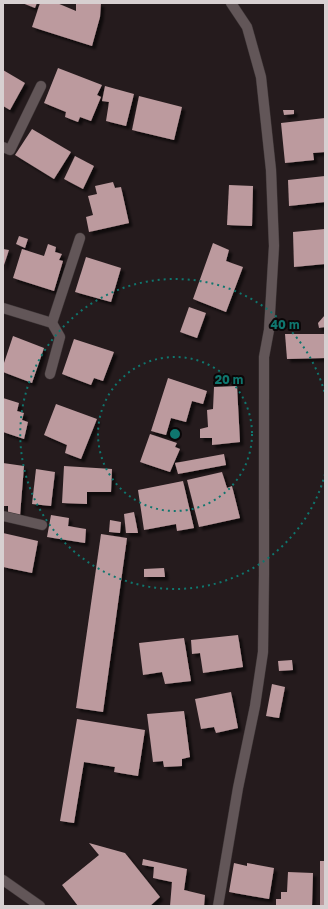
<svg xmlns="http://www.w3.org/2000/svg" width="328" height="909" viewBox="0 0 328 909" font-family="'Golos Text',sans-serif">
<style>
.building{fill:#bc9a9e;filter:url(#shadow)}
.lines{fill:none;stroke-linecap:round;stroke-linejoin:round}
.lane-casing{stroke:#3e3637;stroke-width:11}
.street-casing{stroke:#3e3637;stroke-width:11}
.lane{stroke:#625658;stroke-width:10}
.street{stroke:#625658;stroke-width:10}
.ring{fill:none;stroke:#0f766e;stroke-width:2;stroke-dasharray:2 4}
.centre{fill:#0f766e;stroke:#0b0708;stroke-width:2}
.ring-label{font-size:12px;text-anchor:middle;font-weight:bold;fill:#0f766e;stroke:#0b0708;stroke-width:4;stroke-linejoin:round;paint-order:stroke}
</style>
<defs>
<filter id="shadow"><feDropShadow dx="3.5" dy="3.5" stdDeviation="1" flood-color="#0009"/></filter>
</defs>
<rect width="100%" height="100%" fill="#251b1d"/>
<g class="building">
<path d="M22 3H37L35 8Z"/>
<path d="M40 3H57L76 11V3H101L100 17 92 46 32 27Z"/>
<path d="M58 68 102 85 97 95 101 97 91 121 80 117 78 122 65 117 66 112 44 103Z"/>
<path d="M3 70 25 83 10 110 3 106Z"/>
<path d="M105 86 134 94 126 126 106 121 109 102 102 101Z"/>
<path d="M139 96 182 107 174 140 132 130Z"/>
<path d="M283 110H294V114L284 115Z"/>
<path d="M325 118V152L313 153 314 160 285 163 281 123Z"/>
<path d="M32 129 71 152 54 179 15 155Z"/>
<path d="M75 156 94 166 83 189 64 179Z"/>
<path d="M325 176V202L289 206 288 180Z"/>
<path d="M113 182 115 188 121 187 129 223 89 232 86 217 93 215 88 196 97 194 95 186Z"/>
<path d="M229 185 253 186 252 226 227 225Z"/>
<path d="M325 229V264L294 267 293 232Z"/>
<path d="M19 236 28 239 25 248 16 244Z"/>
<path d="M213 243 229 250 226 261 243 267 226 312 193 299Z"/>
<path d="M48 244 56 247 55 252 62 254 59 260 63 261 54 291 13 278 22 249 44 256Z"/>
<path d="M3 249 9 250 3 268Z"/>
<path d="M86 257 121 268 111 302 75 292Z"/>
<path d="M189 307 206 313 197 338 180 332Z"/>
<path d="M325 315V327L319 328 318 323Z"/>
<path d="M285 334H324L325 358 287 359Z"/>
<path d="M13 336 44 348 32 383 3 372V366Z"/>
<path d="M74 339 114 352 103 381 94 378 91 385 62 374Z"/>
<path d="M168 378 207 391 203 404 192 401 186 422 171 418 166 435 151 431Z"/>
<path d="M237 386 240 442 212 445V438H200V429L208 427 207 410 213 409 214 387Z"/>
<path d="M3 398 19 403 17 411 24 413 22 420 28 422 24 439 3 432Z"/>
<path d="M56 404 97 419 81 459 65 453 67 445 44 435Z"/>
<path d="M150 434 177 443 175 447 180 449 170 472 140 462Z"/>
<path d="M224 454 226 465 178 474 175 463Z"/>
<path d="M3 463 24 466 20 516H8V506H3Z"/>
<path d="M64 466 112 469 111 492H87V504L62 503Z"/>
<path d="M36 469 55 472 51 506 32 504Z"/>
<path d="M222 472 227 488 232 486 240 518 199 527 187 480Z"/>
<path d="M183 481 194 528 177 531 176 524 144 530 138 490Z"/>
<path d="M134 512 138 533H126L124 514Z"/>
<path d="M51 515 69 518 68 526 86 529 85 543 47 537Z"/>
<path d="M110 520 121 522 120 533 109 532Z"/>
<path d="M3 533 38 541 32 573 3 567Z"/>
<path d="M101 534 127 538 103 712 76 708Z"/>
<path d="M164 568 165 577H144V569Z"/>
<path d="M238 635 243 667 203 673 200 653 192 654 191 640Z"/>
<path d="M184 638 191 681 165 684 162 672 143 675 139 643Z"/>
<path d="M292 660 293 670 279 671 278 661Z"/>
<path d="M272 684 285 687 279 718 266 716Z"/>
<path d="M231 692 238 728 216 733 214 727 201 729 195 699Z"/>
<path d="M184 711 190 757 182 759V766L164 767 163 761 153 762 147 714Z"/>
<path d="M77 719 145 730 138 776 114 772 115 767 84 762 74 823 60 821Z"/>
<path d="M89 843 125 853 160 897 150 906H78L62 885 99 855Z"/>
<path d="M143 859 187 869 184 890 205 895 204 906H170L172 882 153 878 154 867 142 865Z"/>
<rect x="320" y="861" width="5" height="45"/>
<path d="M234 863 247 866V863L274 868 269 899 229 892Z"/>
<path d="M288 872 313 873 312 906H276V899H281V892H287Z"/>
</g>
<g class="lines">
<g class="lane-casing">
<g id="lane">
<path d="M3 147 10 150 41 86"/>
<path d="M3 308 52 323 60 337 50 374"/>
<path d="M52 323 80 238"/>
<path d="M3 516 42 525"/>
</g>
</g>
<g class="street-casing">
<g id="street">
<path d="M3 880 40 906"/>
<path d="M218 906 238 788 255 706 263 652 264 575V357L269 330 274 246 271 170 261 77 247 27 231 3"/>
</g>
</g>
<use href="#lane" class="lane"/>
<use href="#street" class="street"/>
</g>
<g class="ring">
<circle cx="175" cy="434" r="77"/>
<path d="M325 474A155 155 0 1 1 325 394"/>
</g>
<circle cx="175" cy="434" r="6" class="centre"/>
<g class="ring-label">
<text x="285" y="329">40 m</text>
<text x="229" y="384">20 m</text>
</g>
<rect width="328" height="909" fill="none" stroke="#d7d0d1" stroke-width="8"/>
</svg>
